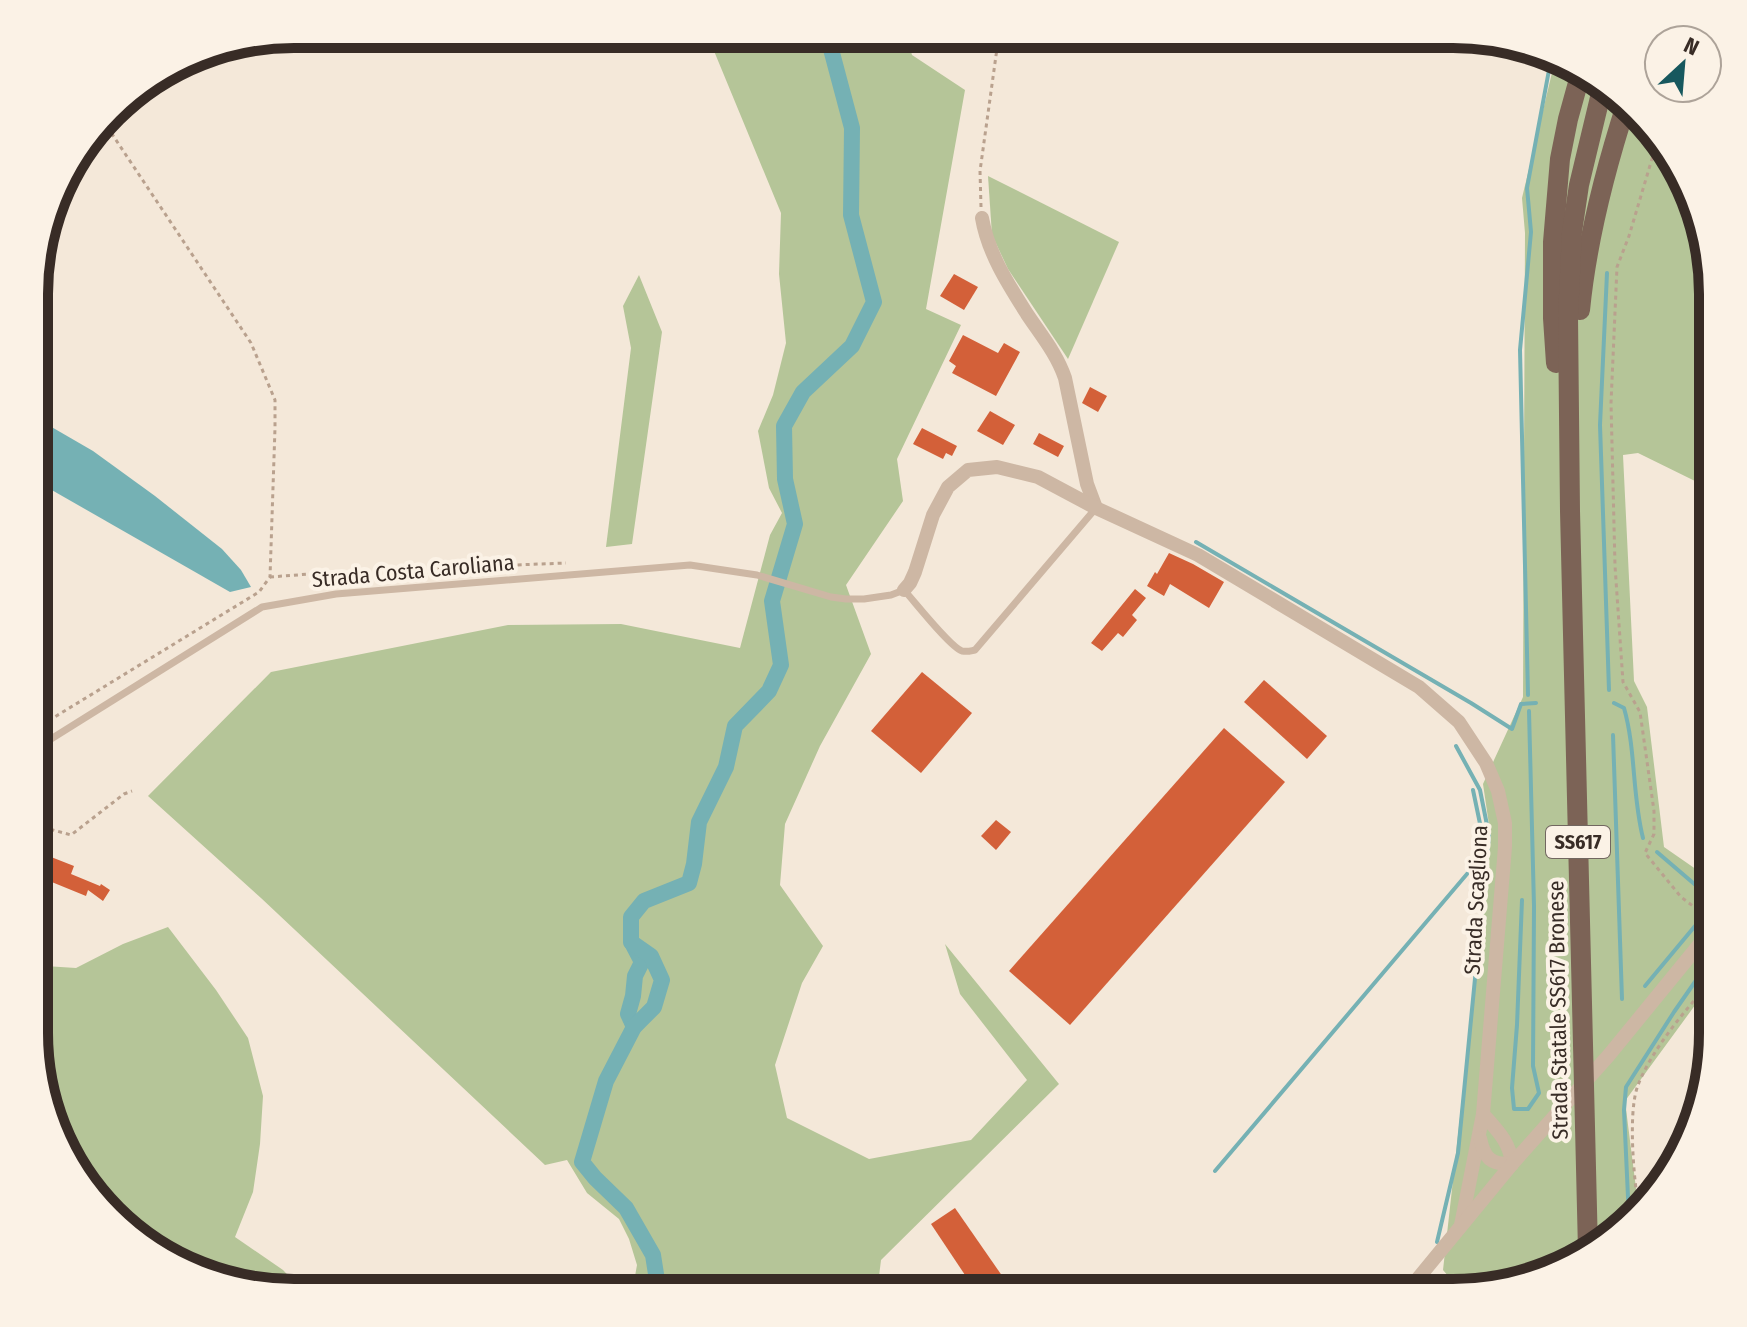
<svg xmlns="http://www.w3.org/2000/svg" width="1747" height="1327" viewBox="0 0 1747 1327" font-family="'Fira Sans Condensed',sans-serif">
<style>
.green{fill:#b5c598}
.water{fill:#75b1b4}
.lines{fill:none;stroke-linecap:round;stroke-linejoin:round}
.stream{stroke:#75b1b4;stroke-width:4}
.canal{stroke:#75b1b4;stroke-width:16}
.building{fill:#d36039}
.path{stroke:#b9a18e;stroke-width:3;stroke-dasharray:4 4;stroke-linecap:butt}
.lane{stroke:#cdb7a4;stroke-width:7}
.street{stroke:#cdb7a4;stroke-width:14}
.primary{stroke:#7c6356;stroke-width:20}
.labels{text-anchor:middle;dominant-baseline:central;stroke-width:8;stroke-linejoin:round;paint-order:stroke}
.shield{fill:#fbf2e6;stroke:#726760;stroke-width:2}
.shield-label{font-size:20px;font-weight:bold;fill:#382c26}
.street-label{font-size:22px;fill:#382c26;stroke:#fbf2e6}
.rim{fill:none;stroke:#382c26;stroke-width:10}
</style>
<rect width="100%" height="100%" fill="#f4e8d9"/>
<g class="green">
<path d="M707 34H906L912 55 965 90 926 309 961 325 897 459 903 501 846 585 871 654 820 746 785 824 780 885 823 946 802 983 775 1065 787 1118 869 1159 971 1140 1027 1080 960 994 945 944 1059 1084 881 1260 877 1293H770L742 1285 733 1293H632L637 1265 629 1239 619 1219 587 1193 567 1160 545 1165 261 898 148 796 271 672 508 625 621 624 740 648 770 535 782 513 769 488 758 431 773 395 786 343 779 274 781 213Z"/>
<path d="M1556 56 1624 98 1686 180 1713 294V495L1697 482 1638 453 1623 455 1634 681 1647 707 1664 847 1713 881 1712 982 1625 1101 1639 1212 1567 1266 1461 1291 1443 1270 1491 838 1483 784 1523 697 1525 233 1522 198Z"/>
<path d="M988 176 1119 242 1068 359 1008 269 992 235Z"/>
<path d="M639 275 662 332 632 544 606 547 631 348 623 306Z"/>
<path d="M168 927 216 990 248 1038 263 1096 260 1144 253 1192 235 1237 283 1270 304 1292H278L195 1273 123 1229 61 1148 35 1050V959L45 966 76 968 123 944Z"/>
</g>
<path class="water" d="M36 418 93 451 155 496 222 549 241 570 251 587 230 592 36 481Z"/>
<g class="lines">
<g class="stream">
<path d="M1607 273 1600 425 1609 690"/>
<path d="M1196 542 1471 703 1512 729 1521 704 1536 703"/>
<path d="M1528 695 1520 350 1531 232 1527 188 1552 54"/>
<path d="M1614 703 1624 708C1636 750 1632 795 1643 838"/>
<path d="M1613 735 1622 999"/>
<path d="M1657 852 1699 888 1713 893"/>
<path d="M1522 900 1517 1025 1512 1088 1514 1109H1528L1539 1093 1533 1066 1534 906 1529 711"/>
<path d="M1645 986 1695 926"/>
<path d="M1215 1171 1478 861 1483 838 1473 790"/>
<path d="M1629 1219 1624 1110 1626 1087 1674 1012 1706 966"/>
<path d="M1437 1242 1458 1153 1489 835 1480 790 1456 746"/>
</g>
<g class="canal">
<path d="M632 943 642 962 635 976 633 996 628 1014 634 1027"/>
<path d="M659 1293 653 1255 626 1208 595 1178 582 1162 606 1081 634 1027 654 1007 662 980 651 956 631 942V917L644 901 689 883 694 864 699 822 726 767 735 726 769 691 781 665 772 601 795 524 785 479 784 426 803 392 852 346 874 302 851 215 852 128 827 34"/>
</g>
</g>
<g class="building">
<path d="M954 274 978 287 964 310 940 296Z"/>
<path d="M963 335 998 353 1004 343 1020 352 996 396 952 373 956 366 949 361Z"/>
<path d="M1090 387 1107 396 1098 412 1082 403Z"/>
<path d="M990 411 1015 425 1003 445 977 431Z"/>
<path d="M922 428 957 446 952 456 946 453 943 459 913 444Z"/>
<path d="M1039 433 1064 446 1058 457 1033 444Z"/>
<path d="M1169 553 1193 564 1224 582 1209 608 1170 584 1164 596 1147 586 1155 572 1157 574Z"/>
<path d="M1135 589 1146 598 1132 615 1137 620 1123 637 1118 633 1102 651 1091 643Z"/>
<path d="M922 672 972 713 921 773 871 731Z"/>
<path d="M1264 680 1327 736 1307 759 1244 702Z"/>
<path d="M1224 728 1285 782 1070 1025 1009 971Z"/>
<path d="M996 820 1011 832 996 850 981 836Z"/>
<path d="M46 855 74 866 71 874 100 886 101 884 110 890 103 901 88 890 86 896 37 876Z"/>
<path d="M955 1208 1014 1293H977L931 1224Z"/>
</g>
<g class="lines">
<g class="path">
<path d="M1657 142 1629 236 1617 267 1611 403 1615 566 1623 682 1640 712 1654 811V834L1645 853 1681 897 1706 916"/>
<path d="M981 207 980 171 999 34"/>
<path d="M270 577 336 572 566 563"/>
<path d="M35 729 259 592 270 577 275 428V400L251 343 104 122"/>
<path d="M35 825 71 835 124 794 132 791"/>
<path d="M1705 956 1712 963"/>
<path d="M1639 1211C1634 1181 1628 1116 1637 1088 1649 1053 1687 1007 1712 981"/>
</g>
<path class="lane" d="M35 749 262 607 336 594 690 565 757 575 831 597 846 599H864L891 595 904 590C915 602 950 647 962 651 968 652 970 651 975 650L1096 508"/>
<g class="street">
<path d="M982 218C988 253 1008 284 1027 314 1041 335 1057 354 1065 378L1087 484 1096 508"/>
<path d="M904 590 910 583 915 572 933 515 948 487 968 470 997 467 1038 477 1096 508 1198 555 1419 687 1459 722 1486 763 1498 791 1505 823V847L1483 1114 1461 1225"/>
<path d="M1483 1114C1497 1130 1510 1142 1512 1164"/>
<path d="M1480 1138C1484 1158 1491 1165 1512 1164"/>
<path d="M1406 1293 1512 1164 1609 1055 1712 929"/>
</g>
<g class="primary">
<path d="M1580 310C1587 239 1605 170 1627 102"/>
<path d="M1556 363 1553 318V242L1560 159 1568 119 1581 72"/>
<path d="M1588 1250 1570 511 1568 316 1572 232 1579 185 1603 85"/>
</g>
</g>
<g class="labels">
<rect class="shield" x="1546" y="826" width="64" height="32" rx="6"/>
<g class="shield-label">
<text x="1578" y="842">SS617</text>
</g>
<g class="street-label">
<text transform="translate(413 571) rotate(-5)">Strada Costa Caroliana</text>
<text transform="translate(1476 900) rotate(-87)">Strada Scagliona</text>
<text transform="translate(1558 1010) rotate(-91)">Strada Statale SS617 Bronese</text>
</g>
</g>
<path d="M0 0H1747V1327H0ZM294 48H1453A246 246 0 0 1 1699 294V1033A246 246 0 0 1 1453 1279H294A246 246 0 0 1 48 1033V294A246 246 0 0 1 294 48Z" fill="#fbf2e6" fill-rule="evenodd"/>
<path class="rim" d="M294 48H1453A246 246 0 0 1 1699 294V1033A246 246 0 0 1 1453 1279H294A246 246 0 0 1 48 1033V294A246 246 0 0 1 294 48Z"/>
<g transform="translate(1683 64) rotate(26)"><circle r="38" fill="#fbf2e6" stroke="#ada399" stroke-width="2"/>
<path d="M0-6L14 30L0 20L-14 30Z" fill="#17585e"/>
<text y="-12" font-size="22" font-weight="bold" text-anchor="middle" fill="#382c26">N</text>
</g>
</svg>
